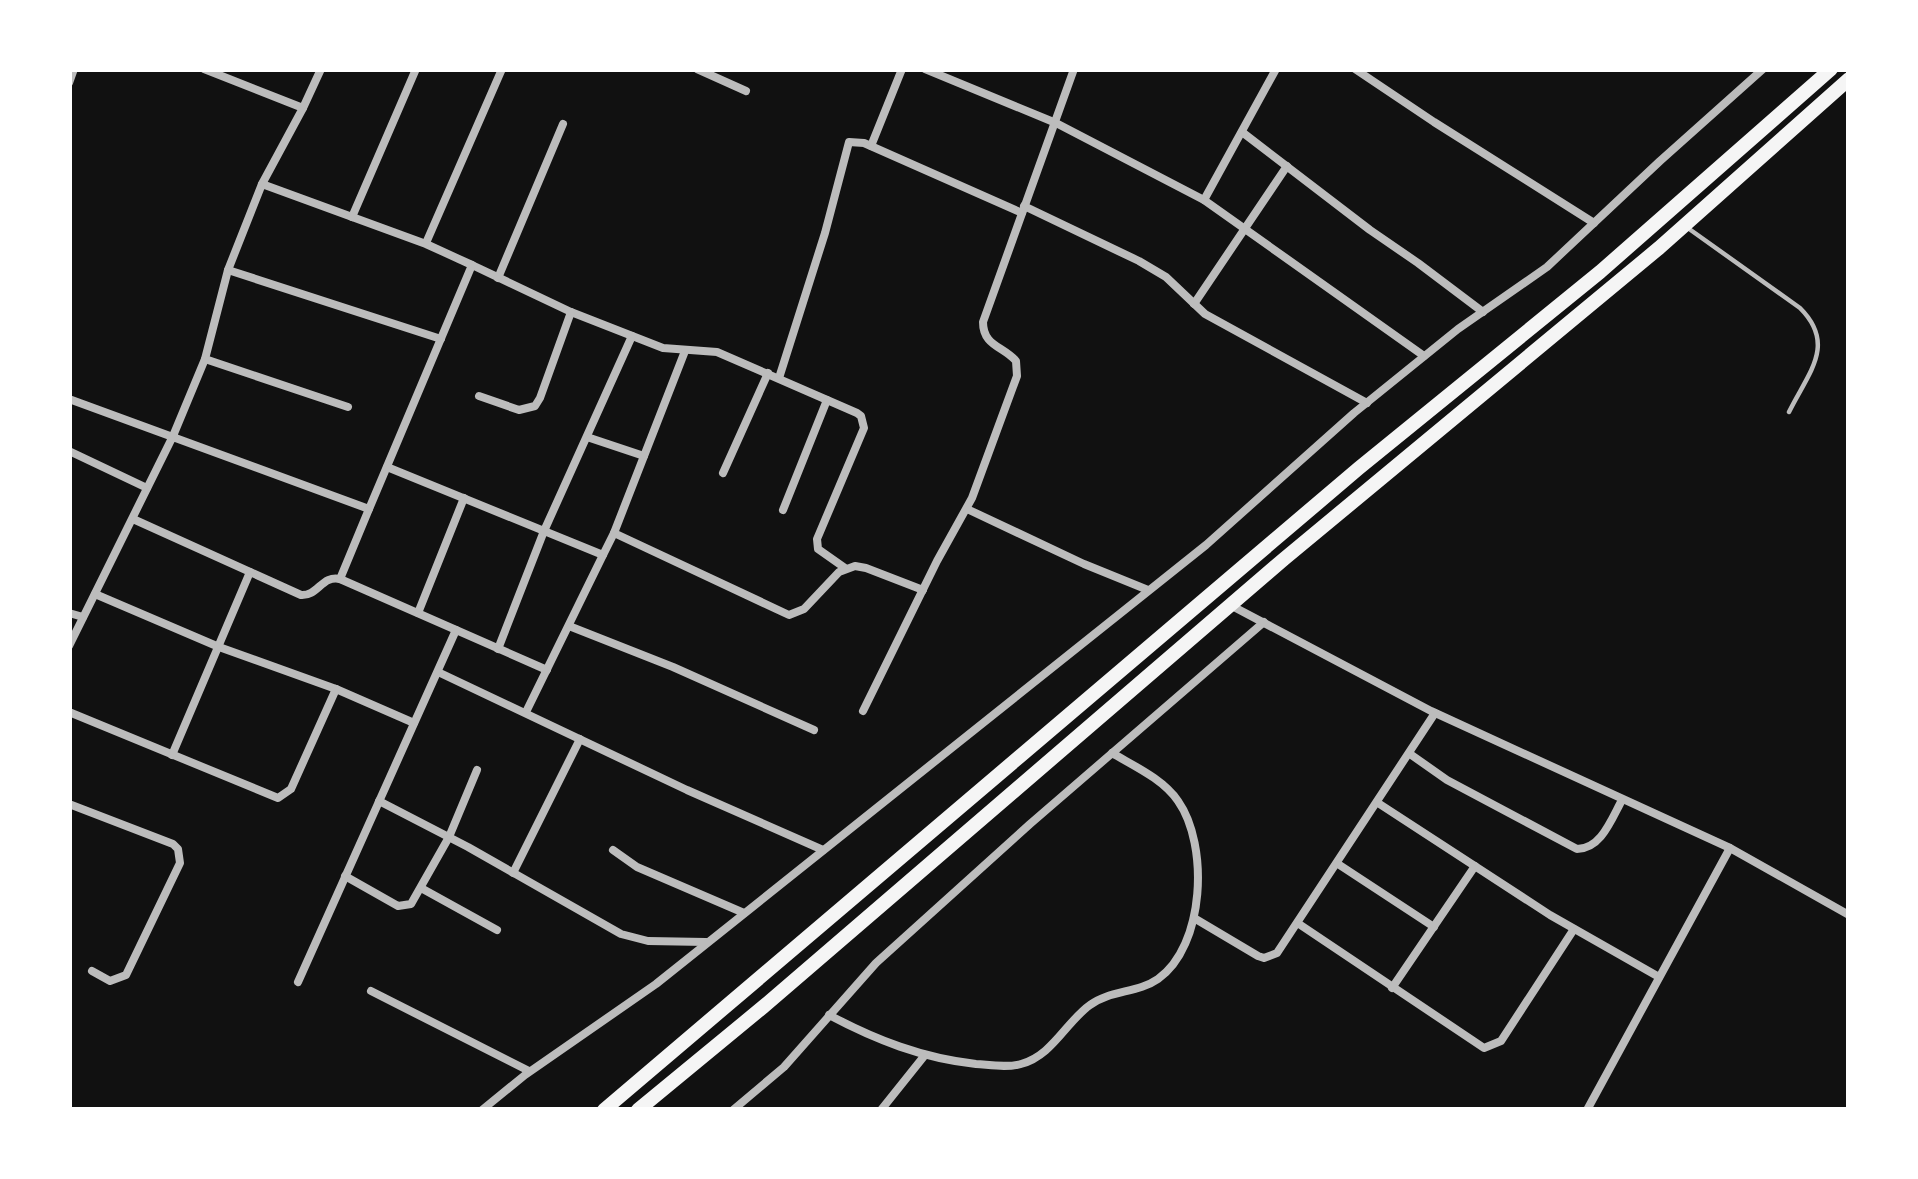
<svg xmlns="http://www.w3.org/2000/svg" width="1918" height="1179" viewBox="0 0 1918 1179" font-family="Raleway,sans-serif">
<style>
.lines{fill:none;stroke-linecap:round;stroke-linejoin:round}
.service{stroke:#bcbcbc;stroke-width:4.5}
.minor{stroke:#bcbcbc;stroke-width:8}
.trunk{stroke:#f5f5f5;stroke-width:14}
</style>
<rect width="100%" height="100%" fill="#111"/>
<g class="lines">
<path class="service" d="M1685 226 1800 308C1837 345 1808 373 1789 412"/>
<g class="minor">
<path d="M204 69 303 108 262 184"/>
<path d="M697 69 746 91"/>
<path d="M925 69 1056 123 1204 200 1424 356"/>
<path d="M1355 69 1434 122 1594 223"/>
<path d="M69 83 74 69"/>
<path d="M303 108 321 69"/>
<path d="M1242 132 1370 230 1418 263 1483 312"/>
<path d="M871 146 902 69"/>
<path d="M1204 200 1276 69"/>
<path d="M1024 206 1139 261 1166 277 1205 314 1367 403"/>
<path d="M352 217 416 69"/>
<path d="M426 243 502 69"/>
<path d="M472 265 571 312 663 348 717 352 857 413 861 416 864 428 817 539 818 549 845 568"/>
<path d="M228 270 441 339"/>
<path d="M498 278 563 124"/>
<path d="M1194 304 1287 166"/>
<path d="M205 359 348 407"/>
<path d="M779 378 825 233 849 142 864 143 1022 213"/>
<path d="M479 396 519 410 535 406 540 398 571 312"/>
<path d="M69 399 369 509 472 265 426 244 262 184 228 270 205 359 173 436 69 646"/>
<path d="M587 437 644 456"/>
<path d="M69 451 147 488"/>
<path d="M387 467 603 555 614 533 789 615 804 609 839 572 855 566 866 568 923 590"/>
<path d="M723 473 768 373"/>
<path d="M967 509 1084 564 1148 590"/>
<path d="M783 510 827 400"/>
<path d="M133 519 301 595C318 596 322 575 340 579L547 670"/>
<path d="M614 533 685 351"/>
<path d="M340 579 369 509"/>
<path d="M95 594 219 647 336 689 414 723"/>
<path d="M1232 606 1431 711 1730 848 1849 915"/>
<path d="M69 613 83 617"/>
<path d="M418 613 464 498"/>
<path d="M569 626 673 667 814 730"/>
<path d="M498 649 544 531 632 336"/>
<path d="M438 672 687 790 823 850"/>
<path d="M863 711 937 561 972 498 1017 376 1016 361C1003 346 983 346 983 322L1074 69"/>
<path d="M69 712 278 798 291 789 336 689"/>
<path d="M526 712 603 555"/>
<path d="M1410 754 1447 780 1577 849C1601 849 1611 820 1622 800"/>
<path d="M172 755 250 572"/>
<path d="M379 801 468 847 621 934 648 941 706 942"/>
<path d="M1378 803 1550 915 1659 977"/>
<path d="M69 804 173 844 178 849 180 863 126 975 110 981 92 971"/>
<path d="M613 850 637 867 744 913"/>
<path d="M1338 864 1434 927"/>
<path d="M513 873 580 739"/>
<path d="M345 876 398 906 411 904 449 837 477 770"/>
<path d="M421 888 497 930"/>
<path d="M1194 918 1258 956 1264 958 1277 953 1435 713"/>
<path d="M1299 924 1484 1048 1501 1041 1574 929"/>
<path d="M298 982 456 630"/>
<path d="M1392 988 1475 866"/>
<path d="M371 991 529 1071"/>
<path d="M829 1015C876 1040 922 1058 976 1064 991 1065 1007 1068 1021 1064 1052 1056 1066 1022 1090 1005 1110 990 1138 993 1158 979 1205 946 1209 845 1178 801 1163 779 1134 766 1112 753"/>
<path d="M482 1110 525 1075 656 984 1206 545 1354 413 1458 329 1547 267 1660 161 1763 69"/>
<path d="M733 1110 784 1067 876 963 1030 824 1264 622"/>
<path d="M881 1110 925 1055"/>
<path d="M1587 1110 1730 848"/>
</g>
<g class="trunk">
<path d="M604 1110 1359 468 1600 272 1831 69"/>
<path d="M638 1110 763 1007 1284 559 1659 248 1849 79"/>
</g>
</g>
<rect width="1918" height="1179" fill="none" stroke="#ffffff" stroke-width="144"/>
</svg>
